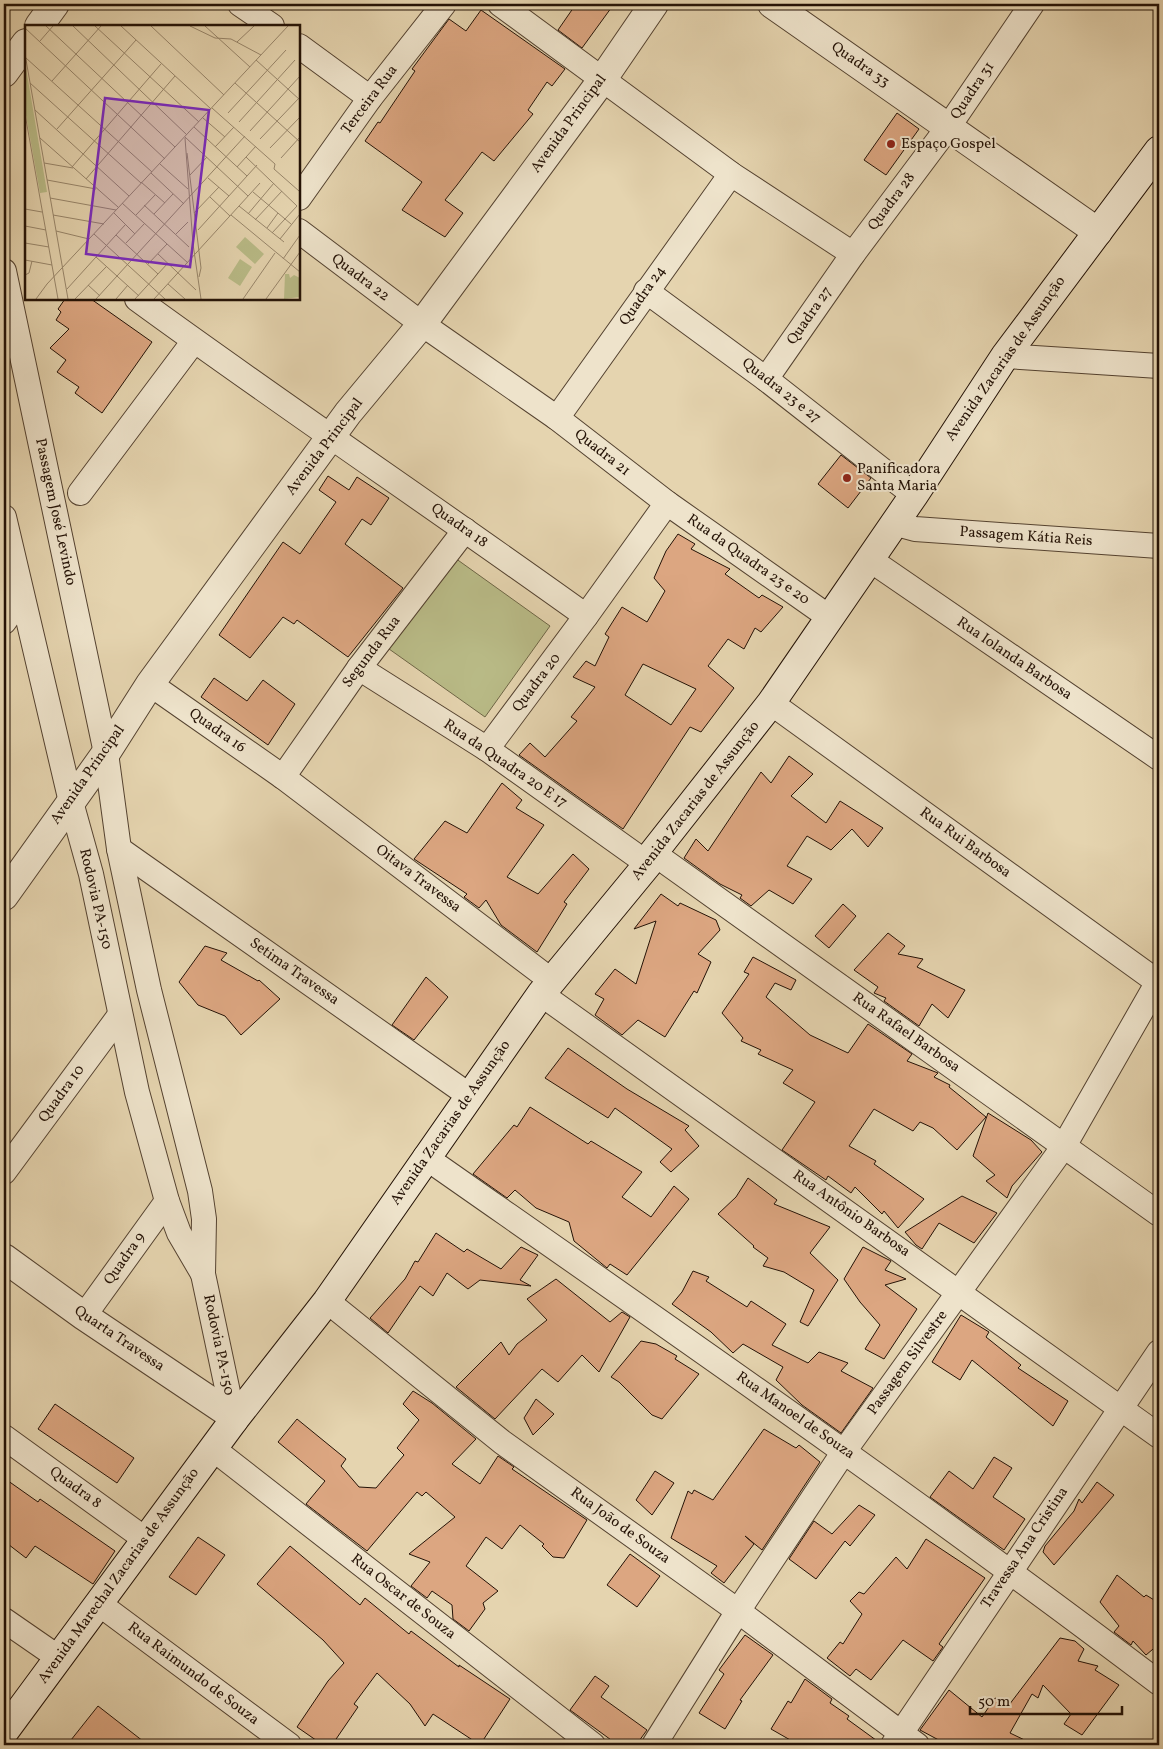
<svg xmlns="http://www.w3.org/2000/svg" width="1163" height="1749" viewBox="0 0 1163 1749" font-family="Vollkorn,serif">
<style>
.green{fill:#b9bb87;stroke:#6e6646}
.building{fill:#dca681;stroke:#241206;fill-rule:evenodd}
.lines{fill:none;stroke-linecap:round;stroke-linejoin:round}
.minor-casing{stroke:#544230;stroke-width:26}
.tertiary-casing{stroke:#544230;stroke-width:30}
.secondary-casing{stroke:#241206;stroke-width:30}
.minor{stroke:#eee3cb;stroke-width:24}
.tertiary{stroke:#eee3cb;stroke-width:28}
.secondary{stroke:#eee3cb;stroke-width:28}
.poi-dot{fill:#8f2418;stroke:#eee3cb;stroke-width:2}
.labels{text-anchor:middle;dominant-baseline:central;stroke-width:4;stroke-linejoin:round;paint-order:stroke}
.street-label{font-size:15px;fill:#241206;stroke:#eee3cb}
.poi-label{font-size:15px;fill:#241206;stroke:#eee3cb;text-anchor:start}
.inset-road{fill:none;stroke:#98866b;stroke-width:1}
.view{fill:#7b2cbf;fill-opacity:0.15;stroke:#7b2cbf;stroke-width:2.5}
.inset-edge{fill:none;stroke:#241206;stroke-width:2.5}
</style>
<rect width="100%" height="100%" fill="#e5d4af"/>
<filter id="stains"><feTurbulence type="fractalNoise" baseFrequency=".004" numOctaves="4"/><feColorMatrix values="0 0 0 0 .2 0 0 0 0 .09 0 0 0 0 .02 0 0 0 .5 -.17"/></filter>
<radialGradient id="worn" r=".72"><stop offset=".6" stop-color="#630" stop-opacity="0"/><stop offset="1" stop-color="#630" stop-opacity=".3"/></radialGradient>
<path class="green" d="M448 553 550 626 485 717 382 644Z"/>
<g class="building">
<path d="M576 4H614L582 48 558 30Z"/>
<path d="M481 10 565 69 552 86 547 82 528 110 533 114 494 161 482 152 457 185 445 200 463 213 445 237 402 210 422 182 365 141 378 122 380 123 415 71 412 69 449 19 466 31Z"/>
<path d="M897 113 919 129 886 175 864 160Z"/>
<path d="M65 299H91L152 342 102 413 75 393 79 387 57 372 66 360 50 348 69 329 56 320 61 312 58 309Z"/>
<path d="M841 455 871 478 848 508 818 484Z"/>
<path d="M328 476 349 490 357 477 389 498 371 525 362 519 345 544 403 588 348 657 297 620 294 624 283 617 250 658 219 635 283 542 300 554 336 502 319 490Z"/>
<path d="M678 534 695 544 691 549 730 569 725 574 759 598 762 595 783 607 761 632 755 628 744 649 728 639 708 666 734 688 701 732 690 727 623 829 519 755 530 743 545 757 577 721 571 717 595 687 573 677 586 661 595 666 609 637 605 634 622 607 647 622 665 591 654 578 666 551ZM643 664 696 689 671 725 625 695Z"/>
<path d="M214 678 247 701 263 680 295 704 268 745 201 697Z"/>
<path d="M789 756 813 774 791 796 826 823 840 801 883 828 868 847 852 829 831 850 807 836 787 866 812 879 793 904 769 890 751 906 740 898 742 895 720 884 684 858 696 839 708 851 761 772 771 783Z"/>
<path d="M502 783 522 800 516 808 544 825 507 877 538 894 573 854 589 869 564 902 567 904 537 952 501 925 486 900 479 908 464 897 467 894 414 859 445 821 467 833Z"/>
<path d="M661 894 678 906 680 903 716 920 720 930 698 954 711 962 697 993 694 991 665 1037 638 1020 622 1035 595 1015 604 999 595 994 615 969 636 984 656 921 634 929Z"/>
<path d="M843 904 856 916 829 948 815 936Z"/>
<path d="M888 933 905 946 898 954 923 959 917 967 965 990 948 1018 932 1004 919 1026 884 1001 886 998 874 993 878 987 854 970Z"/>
<path d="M205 946 227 953 221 960 258 981 259 980 280 999 241 1035 225 1016 198 1005 179 982Z"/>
<path d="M753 957 796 980 791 990 775 983 766 997 810 1035 848 1053 868 1024 912 1054 907 1061 938 1073 934 1077 950 1085 949 1087 986 1117 957 1150 933 1128 920 1122 913 1131 874 1109 849 1146 876 1161 874 1164 924 1199 898 1228 884 1211 882 1214 855 1187 851 1193 828 1176 826 1180 782 1150 815 1102 783 1083 793 1070 758 1054 761 1050 741 1041 743 1038 722 1013 749 974 744 972Z"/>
<path d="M426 977 448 997 414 1040 392 1025Z"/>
<path d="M568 1048 627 1089 689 1126 685 1130 699 1146 671 1172 660 1162 672 1149 615 1108 608 1118 545 1078Z"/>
<path d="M530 1107 588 1144 591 1141 642 1172 622 1197 651 1217 674 1186 689 1199 627 1275 610 1264 607 1268 574 1241 569 1222 536 1208 515 1190 507 1198 473 1174 514 1125 517 1127Z"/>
<path d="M988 1113 1031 1140 1042 1152 1012 1186 1007 1198 986 1181 995 1175 973 1156Z"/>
<path d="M748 1178 777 1200 774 1204 830 1227 810 1253 838 1280 808 1326 800 1322 814 1290 784 1272 763 1266 768 1258 753 1247 754 1246 718 1214 736 1197Z"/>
<path d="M962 1196 997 1213 974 1243 939 1223 922 1249 916 1245 905 1232Z"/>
<path d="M436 1233 464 1252 467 1249 501 1269 521 1247 538 1255 520 1280 531 1286 480 1280 468 1289 447 1273 433 1296 420 1286 388 1333 370 1318 405 1279 415 1261 418 1262Z"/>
<path d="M863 1247 891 1261 885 1270 906 1279 885 1285 917 1309 884 1359 865 1349 880 1325 860 1302 844 1279Z"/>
<path d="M693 1271 709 1277 706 1281 747 1307 751 1301 786 1324 772 1345 808 1363 819 1352 848 1363 841 1371 873 1388 841 1433 802 1405 776 1380 783 1367 743 1344 733 1353 711 1332 672 1304 682 1292Z"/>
<path d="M556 1279 610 1322 622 1312 630 1317 599 1372 582 1355 558 1382 542 1369 495 1419 456 1387 501 1342 509 1355 517 1344 547 1320 527 1299Z"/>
<path d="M961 1315 989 1332 986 1337 1021 1365 1018 1368 1068 1401 1053 1426 972 1360 960 1380 932 1362Z"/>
<path d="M641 1341 656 1344 677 1356 675 1359 699 1374 662 1419 652 1415 619 1382 611 1377Z"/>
<path d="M413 1391 432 1403 476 1439 452 1464 480 1484 498 1456 514 1467 512 1469 587 1520 564 1558 553 1557 542 1546 544 1544 520 1525 502 1549 486 1537 466 1566 498 1591 483 1603 485 1609 469 1631 453 1619 452 1605 432 1591 427 1598 411 1586 430 1562 409 1554 455 1517 426 1492 422 1496 417 1492 367 1551 306 1504 325 1481 278 1442 297 1419 346 1459 341 1466 359 1487 376 1488 404 1455 397 1448 419 1420 403 1404Z"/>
<path d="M536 1399 554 1414 533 1435 524 1418Z"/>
<path d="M55 1404 134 1458 117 1483 38 1429Z"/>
<path d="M764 1429 796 1448 799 1445 820 1462 762 1550 745 1536 754 1544 724 1583 711 1573 717 1566 671 1538 688 1491 692 1494 694 1490 713 1500Z"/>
<path d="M994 1457 1012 1468 993 1497 1025 1519 1004 1550 930 1497 949 1471 973 1489Z"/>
<path d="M655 1471 674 1483 652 1515 636 1500Z"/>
<path d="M4 1478 38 1502 40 1499 115 1551 93 1584 35 1546 26 1558 4 1541Z"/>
<path d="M1097 1482 1114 1495 1054 1565 1043 1552 1045 1546 1074 1511 1079 1499 1082 1503Z"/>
<path d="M859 1505 875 1515 850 1546 845 1541 816 1579 789 1559 814 1521 832 1534Z"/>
<path d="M198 1537 225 1555 196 1595 169 1577Z"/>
<path d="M926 1539 985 1578 939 1644 943 1647 933 1661 903 1640 871 1680 856 1669 850 1676 827 1658 840 1642 843 1644 862 1614 850 1601 859 1592 864 1594 896 1557 907 1569Z"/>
<path d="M290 1546 360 1605 365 1598 409 1634 411 1631 459 1667V1665L510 1699 480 1745 433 1714 425 1726 410 1704 377 1673 354 1704 358 1707 332 1745H323L297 1727 328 1681 344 1663 323 1640 257 1584Z"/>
<path d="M630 1554 660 1576 637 1607 607 1585Z"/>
<path d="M1117 1575 1144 1597 1146 1595 1159 1603V1644L1146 1655 1133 1641 1131 1645 1114 1632 1119 1626 1100 1602Z"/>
<path d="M745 1635 773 1655 740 1700 742 1701 725 1729 699 1713 724 1674 719 1670Z"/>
<path d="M1060 1638 1075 1641 1084 1649 1078 1661 1098 1666 1095 1670 1119 1685 1082 1735 1064 1724 1071 1714 1043 1685 1038 1698 1032 1694 1010 1733 1035 1745H948L920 1730 949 1690 982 1717 995 1698 1009 1705Z"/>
<path d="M595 1676 609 1686 601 1697 647 1730 636 1745H618L570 1710Z"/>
<path d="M805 1679 832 1699 830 1703 849 1716 847 1719 880 1743 879 1745H799L771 1729 788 1701 791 1703Z"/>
<path d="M98 1706 148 1745H67Z"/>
</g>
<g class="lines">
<g class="minor-casing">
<g id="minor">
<path d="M240 4 272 26"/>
<path d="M500 4 731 174 853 254"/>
<path d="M299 46 370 98"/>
<path d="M299 198 370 98 444 4"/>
<path d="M299 231 422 324 557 418 667 503 829 617"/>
<path d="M4 271 106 753 119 849 149 990 200 1191 204 1219 203 1274 233 1416"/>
<path d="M646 291 766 379 914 495"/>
<path d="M137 299C285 407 437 509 586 616"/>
<path d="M1005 356 1159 366"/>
<path d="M766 379 853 254 949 126 1032 4"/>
<path d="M557 418 731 174"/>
<path d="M80 493 194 341"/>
<path d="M4 517 71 802 91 874 137 1092 167 1201 179 1233 203 1274"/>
<path d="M893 523 915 529 1159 546"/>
<path d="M869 559 1159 758"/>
<path d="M4 622 22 597"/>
<path d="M359 668 487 749 648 864"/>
<path d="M150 684 283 777 552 981"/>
<path d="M771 703 1159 983"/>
<path d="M487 749 586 616 667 503"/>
<path d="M283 777 359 668 465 530"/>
<path d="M119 849 470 1096"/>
<path d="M653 853 1159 1214"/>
<path d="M541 994 1159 1436"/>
<path d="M425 1157C672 1330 919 1501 1159 1683"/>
<path d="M4 1172 120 1015"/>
<path d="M327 1301 502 1442 738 1611 917 1745"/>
<path d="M84 1316 167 1201"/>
<path d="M4 1437 145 1539"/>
<path d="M212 1448 593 1745"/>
<path d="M98 1603 289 1745"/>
<path d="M4 1620 59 1658"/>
<path d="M654 1745 738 1611 845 1450 1064 1146 1159 980"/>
<path d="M893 1745 1159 1352"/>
</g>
</g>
<g class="tertiary-casing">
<g id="tertiary">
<path d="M772 4 1098 232"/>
<path d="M39 26 55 4"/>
<path d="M4 73 26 43"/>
<path d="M4 896 106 753 150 684 348 413 422 324 602 80 654 4"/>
<path d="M4 1258 84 1316 233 1416 234 1420"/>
</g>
</g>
<g class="secondary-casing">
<path id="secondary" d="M4 1732 234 1420 327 1301 541 994 648 864 653 853 771 703 914 495 1005 356 1159 150"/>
</g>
<use href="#minor" class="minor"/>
<use href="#tertiary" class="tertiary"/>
<use href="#secondary" class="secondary"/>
</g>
<g class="poi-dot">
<circle cx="891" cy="144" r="5"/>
<circle cx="847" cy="478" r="5"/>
</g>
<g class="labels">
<g class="street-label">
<text transform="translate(860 65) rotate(35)">Quadra 33</text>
<text transform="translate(973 91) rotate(-56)">Quadra 31</text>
<text transform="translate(370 100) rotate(-53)">Terceira Rua</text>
<text transform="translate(569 124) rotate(-54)">Avenida Principal</text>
<text transform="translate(892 202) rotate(-53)">Quadra 28</text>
<text transform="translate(360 278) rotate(37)">Quadra 22</text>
<text transform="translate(643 296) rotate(-55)">Quadra 24</text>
<text transform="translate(810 316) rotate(-55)">Quadra 27</text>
<text transform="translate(1006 359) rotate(-55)">Avenida Zacarias de Assunção</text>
<text transform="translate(781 391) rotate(38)">Quadra 23 e 27</text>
<text transform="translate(325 447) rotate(-53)">Avenida Principal</text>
<text transform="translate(602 453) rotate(38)">Quadra 21</text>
<text transform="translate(55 512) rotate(78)">Passagem José Levindo</text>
<text transform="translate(459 526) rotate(35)">Quadra 18</text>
<text transform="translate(1026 537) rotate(4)">Passagem Kátia Reis</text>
<text transform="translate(748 560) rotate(35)">Rua da Quadra 23 e 20</text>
<text transform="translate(372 652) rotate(-53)">Segunda Rua</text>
<text transform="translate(1014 659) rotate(34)">Rua Iolanda Barbosa</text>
<text transform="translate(537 683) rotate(-53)">Quadra 20</text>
<text transform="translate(217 731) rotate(35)">Quadra 16</text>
<text transform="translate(505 764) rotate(34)">Rua da Quadra 20 E 17</text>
<text transform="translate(88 775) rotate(-55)">Avenida Principal</text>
<text transform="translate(696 801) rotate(-52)">Avenida Zacarias de Assunção</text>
<text transform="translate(965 843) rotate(36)">Rua Rui Barbosa</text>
<text transform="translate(418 879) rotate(37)">Oitava Travessa</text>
<text transform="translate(95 899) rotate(77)">Rodovia PA-150</text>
<text transform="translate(294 972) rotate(35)">Setima Travessa</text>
<text transform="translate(906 1033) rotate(35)">Rua Rafael Barbosa</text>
<text transform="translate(62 1094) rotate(-54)">Quadra 10</text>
<text transform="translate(451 1123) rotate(-55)">Avenida Zacarias de Assunção</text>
<text transform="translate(851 1214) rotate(35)">Rua Antônio Barbosa</text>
<text transform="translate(125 1259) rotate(-55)">Quadra 9</text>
<text transform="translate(119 1339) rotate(34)">Quarta Travessa</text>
<text transform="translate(218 1345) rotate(78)">Rodovia PA-150</text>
<text transform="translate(908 1363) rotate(-54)">Passagem Silvestre</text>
<text transform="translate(795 1416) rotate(35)">Rua Manoel de Souza</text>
<text transform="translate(75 1488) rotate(36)">Quadra 8</text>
<text transform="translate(620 1526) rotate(36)">Rua João de Souza</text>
<text transform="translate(1025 1548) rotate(-56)">Travessa Ana Cristina</text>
<text transform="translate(119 1576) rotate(-54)">Avenida Marechal Zacarias de Assunção</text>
<text transform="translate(403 1597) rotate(38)">Rua Oscar de Souza</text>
<text transform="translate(193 1674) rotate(37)">Rua Raimundo de Souza</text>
</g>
<g class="poi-label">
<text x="901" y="144">Espaço Gospel</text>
<text x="857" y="469">Panificadora<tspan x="857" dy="17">Santa Maria</tspan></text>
</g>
</g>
<g transform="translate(25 25)">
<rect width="275" height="275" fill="#e5d4af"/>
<path d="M0 37 22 167 15 168 0 85ZM220 212 239 229 230 239 211 222ZM215 234 227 242 215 261 203 253ZM260 249H264L265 253 269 250 275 253V272L259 274Z" fill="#b9bb87"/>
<path class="inset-road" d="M21 1 150 122M48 1 162 110M70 1 174 97M96 1 186 84M126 1 199 70M165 1 190 13 206 14 236 30M180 1 225 42M0 3 140 134M15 16 28 1M212 17 229 1M0 29 43 274M1 33 127 147M231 35 275 75M27 56 76 1M5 58 116 158M210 58 275 117M187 83 250 139 249 144 274 166M10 85 104 171M203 88 261 25M0 89 33 274M178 93 200 112M214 97 270 35M169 102 222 151M32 104 111 15M225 106 275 51M160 112 223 171M15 113 93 182M160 113 168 219 176 274M235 114 275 72M190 122 209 102M245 123 275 92M162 128 176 243 174 252M221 132 272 181 247 208M256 133 275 112M19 138 48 143M135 139 163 164M47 142 136 39M212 142 231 121M126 148 159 179M165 150 182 132M183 153 204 171M61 154 150 51M22 155 71 164M116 157 140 178M228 167 266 199M185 172 205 191M25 173 91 185M97 178 163 238M119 180 164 222M214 181 259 217M0 184 17 187M89 188 110 209M169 188 194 162M129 189 148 169M223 189 249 158M28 190 79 199M111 190 130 170M206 190 275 247M230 195 257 166M0 201 21 205M242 203 253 188M173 205 232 140M31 206 64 214M69 209 140 274M151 209 163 197M91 210 133 249M255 214 275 189M0 218 24 222M101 218 120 198M133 229 171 265M71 232 114 271M258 234 275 210M0 235 27 240M123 239 142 219M0 250 4 248 7 236M143 259 160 274M63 260 75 271M42 264 100 200M11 274 22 259 263 1M50 274 82 241M71 274 220 111M91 274 103 260M110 274 143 238M129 274 235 158M218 274 250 228M241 274 275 227"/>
<path class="view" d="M80 73 184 85 165 242 61 229Z"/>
<rect width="275" height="275" class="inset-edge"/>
</g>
<rect width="1163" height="1749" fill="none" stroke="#e5d4af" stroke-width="20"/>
<rect x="5" y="5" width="1153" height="1739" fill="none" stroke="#241206" stroke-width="2.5"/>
<rect x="10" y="10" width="1143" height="1729" fill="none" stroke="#241206"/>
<path d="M970 1706v8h152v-8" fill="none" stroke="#241206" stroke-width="2.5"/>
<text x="978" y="1706" font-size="15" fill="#241206" stroke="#eee3cb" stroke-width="4" paint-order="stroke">50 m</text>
<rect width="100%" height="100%" filter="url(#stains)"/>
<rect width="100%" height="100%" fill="url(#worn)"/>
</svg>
